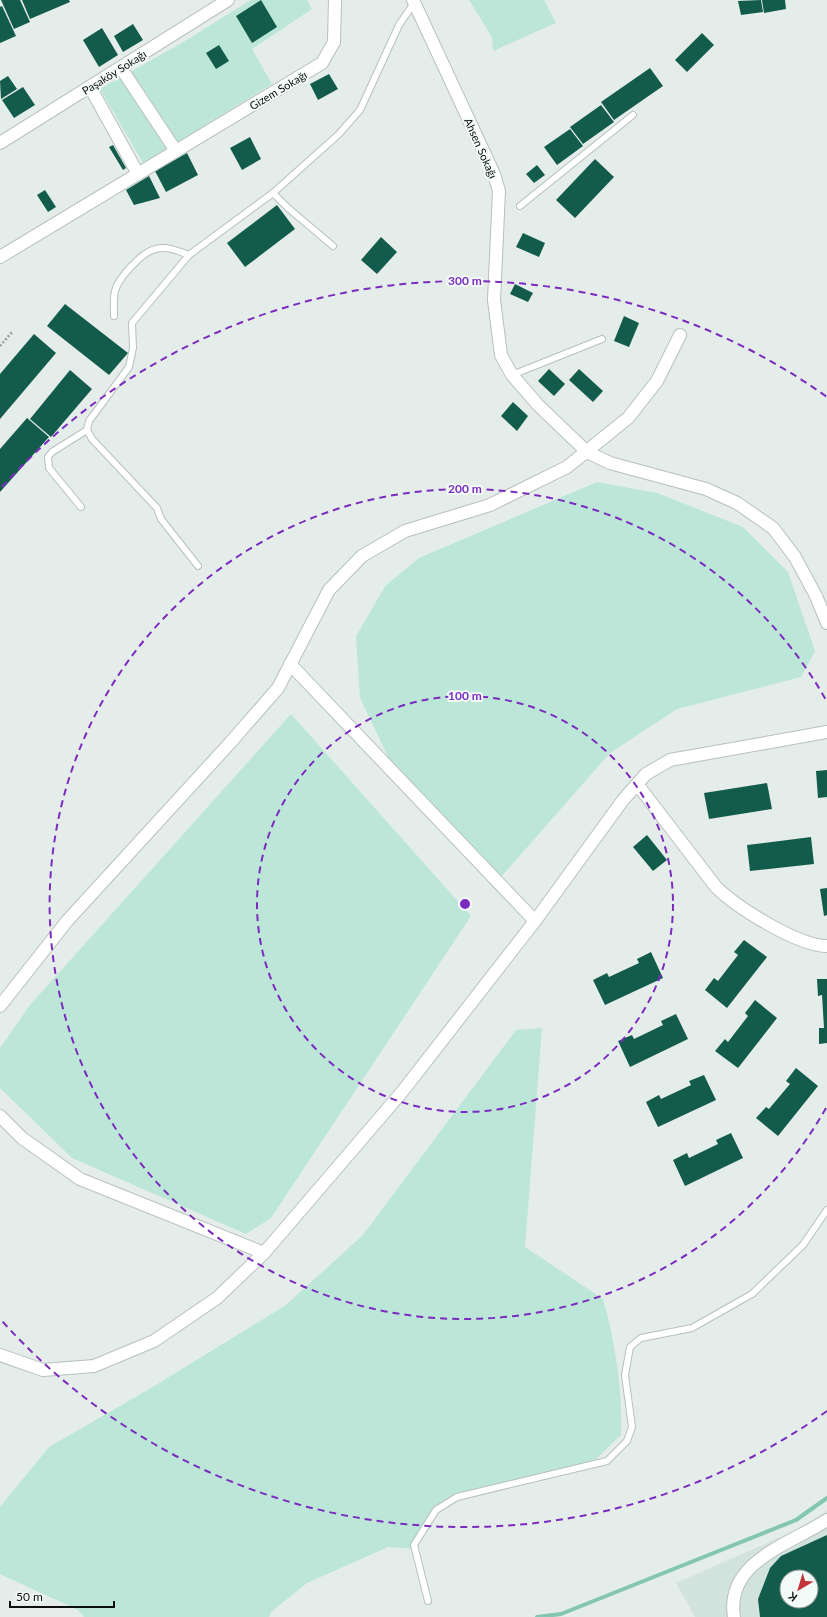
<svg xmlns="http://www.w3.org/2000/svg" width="827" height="1617" viewBox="0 0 827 1617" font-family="Lato,sans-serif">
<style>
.built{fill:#d2e3dd;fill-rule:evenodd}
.green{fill:#bce6d8}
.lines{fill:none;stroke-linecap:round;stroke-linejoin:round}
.stream{stroke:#83c6b1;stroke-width:4}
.building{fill:#135c4b;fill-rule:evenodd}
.lane-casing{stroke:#b8c0bd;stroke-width:8}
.street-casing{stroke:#b8c0bd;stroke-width:14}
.path{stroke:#9aa09e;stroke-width:2.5;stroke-dasharray:2 2;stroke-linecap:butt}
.lane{stroke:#fff;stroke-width:6}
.street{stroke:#fff;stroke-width:12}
.ring{fill:none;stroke:#7b2cbf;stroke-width:2;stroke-dasharray:7 5}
.labels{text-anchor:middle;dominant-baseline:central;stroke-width:4;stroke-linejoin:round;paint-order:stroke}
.street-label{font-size:11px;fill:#0c0f0e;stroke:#f2fbf8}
.centre{fill:#7b2cbf;stroke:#f2fbf8;stroke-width:2}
.ring-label{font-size:12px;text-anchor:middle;font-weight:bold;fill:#7b2cbf;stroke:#f2fbf8;stroke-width:4;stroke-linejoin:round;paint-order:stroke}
</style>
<rect width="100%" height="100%" fill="#e5edea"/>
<path class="built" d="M827 1511V1617H695L676 1583 794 1531ZM787 1577H811V1601H787Z"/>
<g class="green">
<path d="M251 0H307L312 9 252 49 272 84 143 163 100 89 180 44Z"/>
<path d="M469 0H544L556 23 493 51 492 37Z"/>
<path d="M597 482 657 493 743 527 788 572 815 651 801 677 677 709 610 753 501 877 391 763 360 698 356 636 386 585 419 558Z"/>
<path d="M291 714 471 916 271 1218 246 1234 72 1158 0 1088V1048L30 1005Z"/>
<path d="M542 1028 525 1247 603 1299C615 1340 623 1392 621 1435L594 1461 455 1494 433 1508 415 1549 388 1547 307 1583 271 1612 269 1617H84L78 1610 0 1574V1507L49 1447 151 1388 286 1305 363 1235 516 1030Z"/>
</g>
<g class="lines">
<path class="stream" d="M537 1617 561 1614 796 1520 827 1498"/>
</g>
<g class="building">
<path d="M1 0H20L30 22 14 29Z"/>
<path d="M22 0H69L70 2 30 19Z"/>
<path d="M261 0 277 27 252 43 236 16Z"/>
<path d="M761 0 763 12 741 15 738 1Z"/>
<path d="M762 0H785L786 9 764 13Z"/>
<path d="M2 6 16 36 0 43V7Z"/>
<path d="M133 24 143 40 123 52 114 36Z"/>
<path d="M102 28 118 55 99 67 83 40Z"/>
<path d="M702 33 714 45 687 72 675 60Z"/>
<path d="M219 45 229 61 216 69 206 53Z"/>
<path d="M650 68 663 86 614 120 601 102Z"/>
<path d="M329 74 338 89 318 100 310 84Z"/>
<path d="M8 76 17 89 1 99 0 81Z"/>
<path d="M23 87 35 105 14 118 2 100Z"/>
<path d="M601 105 614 122 583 144 570 127Z"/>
<path d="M570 129 583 146 557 165 544 147Z"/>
<path d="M250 137 261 159 242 170 230 148Z"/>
<path d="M113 145 126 168 123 170 109 147Z"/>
<path d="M187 153 198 175 166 192 155 171Z"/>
<path d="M595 159 614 177 575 218 556 200Z"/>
<path d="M537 165 545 175 534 183 526 174Z"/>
<path d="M149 176 160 198 134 205 126 190Z"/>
<path d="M45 190 56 207 48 212 37 195Z"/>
<path d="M277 205 295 229 245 267 227 243Z"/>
<path d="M523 233 545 243 539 257 516 247Z"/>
<path d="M381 237 397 252 377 274 361 260Z"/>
<path d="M515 284 533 293 528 302 510 294Z"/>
<path d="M65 304 128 353 109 375 47 326Z"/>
<path d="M624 316 639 323 629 347 614 341Z"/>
<path d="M34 334 56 353 0 419V374Z"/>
<path d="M549 369 565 384 554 396 538 381Z"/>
<path d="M579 369 603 391 593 402 569 380Z"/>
<path d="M70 370 92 389 51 437 30 419Z"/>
<path d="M513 402 528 416 517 431 501 416Z"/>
<path d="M27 418 49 437 0 492V449Z"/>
<path d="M827 770V797L818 798 816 771Z"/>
<path d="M767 783 772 809 709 819 704 793Z"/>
<path d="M647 835 667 860 653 871 633 847Z"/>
<path d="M811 837 814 864 750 871 747 845Z"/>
<path d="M827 888V915L824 916 820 889Z"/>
<path d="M744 940 767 957 727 1008 705 990 714 978 718 981 738 955 734 952Z"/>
<path d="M651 952 663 978 605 1005 593 980 607 973 609 977 639 963 637 959Z"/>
<path d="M817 979H827V1043L819 1044V1028H824L822 995 818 996Z"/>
<path d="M755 1000 777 1018 738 1068 715 1051 725 1039 728 1042 748 1016 745 1013Z"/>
<path d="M676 1014 688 1039 630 1067 618 1041 632 1035 634 1039 663 1025 661 1021Z"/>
<path d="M796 1068 818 1086 778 1136 756 1118 766 1107 769 1109 790 1084 786 1081Z"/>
<path d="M704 1075 716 1100 658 1127 646 1102 659 1095 661 1099 691 1085 689 1081Z"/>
<path d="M731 1133 743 1158 685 1186 673 1160 687 1153 689 1158 718 1144 716 1140Z"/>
<path d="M827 1535V1617H760L758 1599 770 1568 781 1556ZM787 1577H811V1601H787Z"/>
</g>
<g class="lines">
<g class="lane-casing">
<g id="lane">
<path d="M273 193 288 208 333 246"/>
<path d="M520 206 633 115"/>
<path d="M114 316C114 308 113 299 115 291 118 278 143 251 156 249 168 246 178 251 189 255"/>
<path d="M512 375 602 339"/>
<path d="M81 507 49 468 48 457 52 452 87 430"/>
<path d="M198 566 161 519 157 508 92 439 87 430 89 421 129 367 133 348 132 323 189 255 273 193 339 134 360 110 399 25 414 3"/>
<path d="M428 1601 414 1545 436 1510 457 1497 607 1461 627 1441 632 1427 625 1375 630 1347 641 1338 692 1328 752 1294 803 1245 827 1210"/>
</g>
</g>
<g class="street-casing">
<g id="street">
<path d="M413 0 494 174 499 191 494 300 501 355 512 375 538 405 587 452 610 463 706 489 737 503 773 528 795 557 816 596 827 623"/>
<path d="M121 68 176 151"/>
<path d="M90 87 138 174"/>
<path d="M0 143 228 0"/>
<path d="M0 257 322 63 334 42 335 0"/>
<path d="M290 664 535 921"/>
<path d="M637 784 716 887C736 907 798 946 827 946"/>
<path d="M0 1006 67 921 230 743 278 688 329 590 362 556 405 531 490 505 567 467 628 418 657 381 680 335"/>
<path d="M0 1116 22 1138 80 1179 264 1253 402 1092 535 921 623 800 646 774 670 760 827 732"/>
<path d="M0 1355 43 1370 94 1366 154 1341 217 1298 264 1253"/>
<path d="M734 1617C725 1561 791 1544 827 1520"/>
</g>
</g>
<path class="path" d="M0 346 13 331"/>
<use href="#lane" class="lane"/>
<use href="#street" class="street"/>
</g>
<g class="ring">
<circle cx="465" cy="904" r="208"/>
<path d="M826 1108A415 415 0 1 1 826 700"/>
<path d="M827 1411A623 623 0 0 1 2 1321M2 487A623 623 0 0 1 827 397"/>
</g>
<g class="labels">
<g class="street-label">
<text transform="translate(114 72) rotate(-32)">Paşaköy Sokağı</text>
<text transform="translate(278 90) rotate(-31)">Gizem Sokağı</text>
<text transform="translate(481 148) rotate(66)">Ahsen Sokağı</text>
</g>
</g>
<circle cx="465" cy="904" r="6" class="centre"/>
<g class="ring-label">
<text x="465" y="285">300 m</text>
<text x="465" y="493">200 m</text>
<text x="465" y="700">100 m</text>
</g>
<g transform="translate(799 1589) rotate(218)"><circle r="19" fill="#f2fbf8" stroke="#969d9a"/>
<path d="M0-3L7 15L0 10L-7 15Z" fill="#c3333a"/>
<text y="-6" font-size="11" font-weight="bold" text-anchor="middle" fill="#0c0f0e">K</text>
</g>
<path d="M10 1601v6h104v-6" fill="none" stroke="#0c0f0e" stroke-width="2"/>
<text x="16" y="1601" font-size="12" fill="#0c0f0e" stroke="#f2fbf8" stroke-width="3" paint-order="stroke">50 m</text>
</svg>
